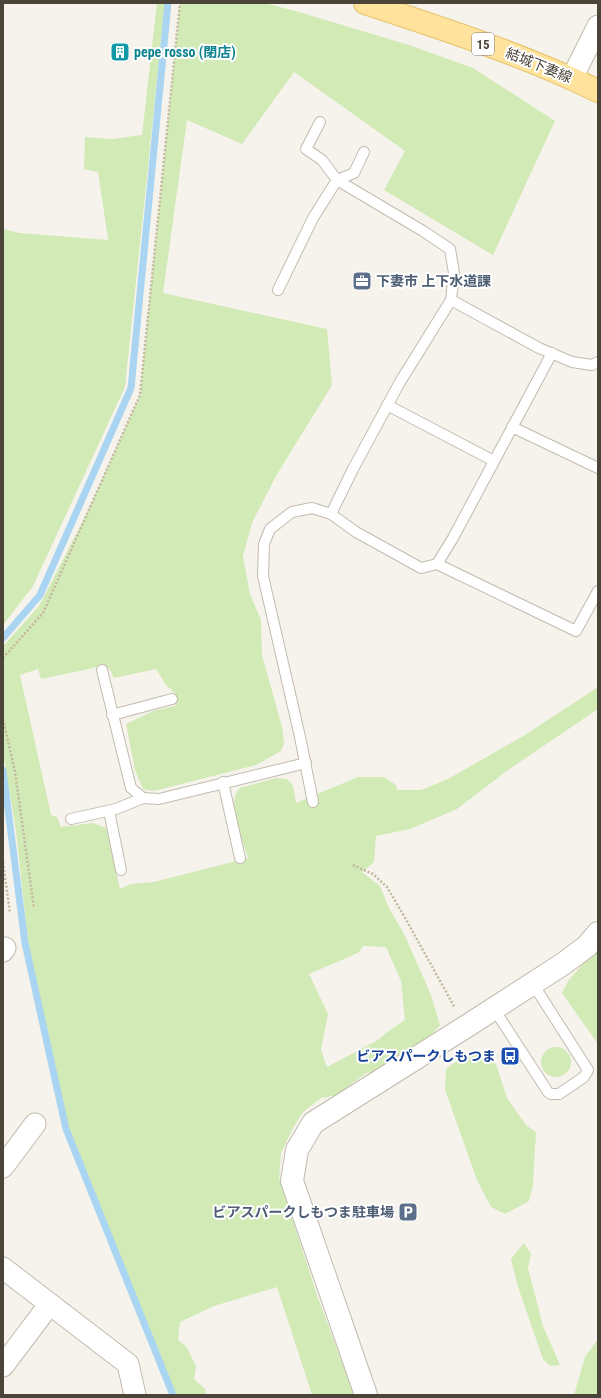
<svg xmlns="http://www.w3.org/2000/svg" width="601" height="1398" viewBox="0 0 601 1398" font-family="'Roboto Condensed','Noto Sans JP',sans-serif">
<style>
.green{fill:#d2eab5;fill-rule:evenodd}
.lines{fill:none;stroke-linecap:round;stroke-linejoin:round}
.stream{stroke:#a9d4f2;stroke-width:7}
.service-casing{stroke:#c2bbae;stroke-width:12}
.minor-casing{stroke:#c2bbae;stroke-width:23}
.tertiary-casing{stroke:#c2bbae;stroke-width:24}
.primary-casing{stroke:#e6c16a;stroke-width:24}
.path{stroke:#c4b79f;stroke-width:2.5;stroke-dasharray:2 2;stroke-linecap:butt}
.service{stroke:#fff;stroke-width:10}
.minor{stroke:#fff;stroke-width:21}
.tertiary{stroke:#fff;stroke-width:22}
.primary{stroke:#ffe39c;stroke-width:22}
.labels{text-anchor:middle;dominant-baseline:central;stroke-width:4;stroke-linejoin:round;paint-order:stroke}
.shield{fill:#fff;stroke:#817c74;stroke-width:1}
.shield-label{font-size:13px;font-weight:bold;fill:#4b4439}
.culture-label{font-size:14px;font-weight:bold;fill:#0d838f;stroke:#fff;text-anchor:start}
.street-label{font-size:14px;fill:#4b4439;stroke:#fff}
.service-label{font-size:14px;font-weight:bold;fill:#4e5e75;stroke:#fff;text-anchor:start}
.transit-label{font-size:14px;font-weight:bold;fill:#164399;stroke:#fff;text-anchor:end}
</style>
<rect width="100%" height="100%" fill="#f6f3ec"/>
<g class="green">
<path d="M157 3H165L125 387 33 586 3 625V229L19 233 108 240 107 232 98 172 84 169 85 137 112 139 142 135Z"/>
<path d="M180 3H264L299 12 409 45 473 68 555 121 493 255 384 190 405 151 294 72 242 144 187 120 163 293 327 329 332 385 276 476 252 523 243 556 250 594 261 620 262 655 282 727 284 743 281 751 256 765 154 791 143 789 135 770 126 724 153 711 175 706 176 694 166 685 156 669 114 678 109 668 100 666 89 669 41 679 38 669 20 675 51 815 57 817 61 827 93 823 106 828 120 889 131 884 154 882 248 858C243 841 231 813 235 796 236 793 238 790 240 788L276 778 287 779 293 786 296 803 358 777H384L396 785 397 790H421L448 779 525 735 598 687V709L508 770 457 809 410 829 376 836 374 862 362 872 380 886 388 906 405 936 431 995 440 1025 426 1041 377 1072 366 1073 337 1095 321 1098 303 1112 293 1128 281 1153 279 1178 317 1295 354 1395H312L277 1287 214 1306 180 1322 178 1340 186 1346 196 1366 194 1379 205 1389 206 1395H175L68 1128 27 942 25 913 16 831 3 751V646L39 606 86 515 140 395ZM363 946 386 947 401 981 405 1020 386 1033 378 1040 327 1067 321 1050 328 1014 309 974 358 953Z"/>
<path d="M598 947V1044L562 993 568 981Z"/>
<circle cx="556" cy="1062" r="15"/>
<path d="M484 1053 496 1064 507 1098 526 1125 536 1132 533 1185 529 1201 505 1214 491 1207 477 1180 445 1090 446 1069 466 1054Z"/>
<path d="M524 1243 531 1254 528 1268 543 1326 560 1365 550 1366 543 1359 518 1287 511 1259Z"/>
<path d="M598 1339V1395H574L585 1357Z"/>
</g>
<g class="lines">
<g class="stream">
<path d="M3 638 40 595 131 388 168 3"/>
<path d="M3 770 25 943 66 1129 173 1395"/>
</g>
<g class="service-casing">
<g id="service">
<path d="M320 122 306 149 322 160 337 180 354 173 364 152"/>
<path d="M278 290 313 218 337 180 423 231 450 249 454 273 451 300 539 348 572 362 592 365 598 362"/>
<path d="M451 300 400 382 353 469 331 514 356 532 421 568 437 564 453 538 552 353"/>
<path d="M387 405 494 461"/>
<path d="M512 427 598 468"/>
<path d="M437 564 576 631 598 591"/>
<path d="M102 670 131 788 143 798 159 799 306 763"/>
<path d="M112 715 172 699"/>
<path d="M223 782 240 858"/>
<path d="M313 802 300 737 263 576 264 544 270 529 292 512 312 508 331 514"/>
<path d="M109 811 121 870"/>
<path d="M71 819 116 809 143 798"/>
<path d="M494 1009 548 1092 551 1094H559L584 1077 588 1070 533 984"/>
</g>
</g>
<g class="minor-casing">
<g id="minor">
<path d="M572 78 598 26"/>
<path d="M3 951 5 948"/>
<path d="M3 1167 35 1124"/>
<path d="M3 1268 128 1364 135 1395"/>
<path d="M3 1366 49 1305"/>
</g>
</g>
<g class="tertiary-casing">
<path id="tertiary" d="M366 1395 292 1181 297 1150 313 1123 467 1026 563 964 587 946 598 933"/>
</g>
<g class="primary-casing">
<path id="primary" d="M365 3C444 29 524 55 598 91"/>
</g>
<g class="path">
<path d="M3 658 43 613 140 395 180 3"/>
<path d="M3 719 15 772 34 908"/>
<path d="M3 862 10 913"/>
<path d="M353 865 373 874 387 887 404 916 455 1008"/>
</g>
<use href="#service" class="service"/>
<use href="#minor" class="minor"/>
<use href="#tertiary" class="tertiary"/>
<use href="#primary" class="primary"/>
</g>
<defs>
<g id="building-square" transform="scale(1)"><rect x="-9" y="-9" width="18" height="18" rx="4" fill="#0f9aa8" stroke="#fff"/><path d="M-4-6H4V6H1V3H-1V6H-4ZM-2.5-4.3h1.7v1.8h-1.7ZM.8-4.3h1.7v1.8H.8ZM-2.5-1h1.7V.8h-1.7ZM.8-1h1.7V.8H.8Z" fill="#fff"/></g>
<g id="office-square" transform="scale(1)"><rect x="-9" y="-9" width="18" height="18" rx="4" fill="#5c6f8a" stroke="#fff"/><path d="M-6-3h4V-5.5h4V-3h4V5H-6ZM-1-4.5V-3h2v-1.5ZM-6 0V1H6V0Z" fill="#fff"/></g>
<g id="bus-square" transform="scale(1)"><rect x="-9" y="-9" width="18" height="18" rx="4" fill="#1a4fb4" stroke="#fff"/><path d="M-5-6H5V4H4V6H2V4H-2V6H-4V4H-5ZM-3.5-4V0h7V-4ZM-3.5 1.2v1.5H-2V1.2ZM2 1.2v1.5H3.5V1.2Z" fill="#fff"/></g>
<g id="parking-square" transform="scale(1)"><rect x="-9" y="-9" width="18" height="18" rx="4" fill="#5c6f8a" stroke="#fff"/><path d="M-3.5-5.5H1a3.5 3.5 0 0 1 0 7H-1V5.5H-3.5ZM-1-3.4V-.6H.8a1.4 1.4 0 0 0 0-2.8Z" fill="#fff"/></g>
</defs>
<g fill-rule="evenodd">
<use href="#building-square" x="120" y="52"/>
<use href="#office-square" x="362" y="281"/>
<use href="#bus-square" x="510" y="1056"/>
<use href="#parking-square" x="408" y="1212"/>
</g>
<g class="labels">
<rect class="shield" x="472" y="33" width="22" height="22" rx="3"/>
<g class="shield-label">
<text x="483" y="44">15</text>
</g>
<g class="culture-label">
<text x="134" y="52">pepe rosso (閉店)</text>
</g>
<g class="street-label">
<text transform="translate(539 65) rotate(22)">結城下妻線</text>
</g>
<g class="service-label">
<text x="376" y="281">下妻市 上下水道課</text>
<text x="394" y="1212" text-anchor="end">ビアスパークしもつま駐車場</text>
</g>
<g class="transit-label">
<text x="496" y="1056">ビアスパークしもつま</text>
</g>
</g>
<rect width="601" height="1398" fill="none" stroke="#4b4439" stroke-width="8"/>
</svg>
